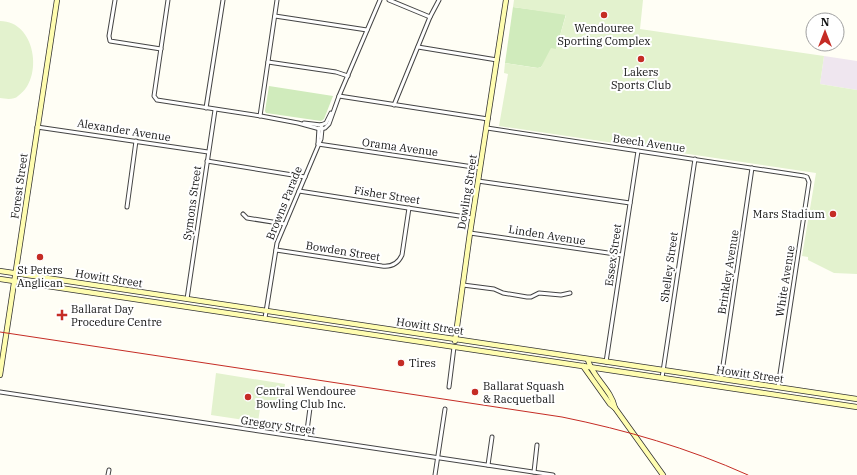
<svg xmlns="http://www.w3.org/2000/svg" width="857" height="475" viewBox="0 0 857 475" font-family="'IBM Plex Serif',serif">
<style>
.industrial{fill:#efe6ef}
.green{fill:#d0ebbc}
.pitch{fill:#e3f2ce}
.lines{fill:none;stroke-linecap:round;stroke-linejoin:round}
.street-casing{stroke:#444;stroke-width:5}
.secondary-casing{stroke:#333;stroke-width:6}
.street{stroke:#fff;stroke-width:3}
.secondary{stroke:#fffdb0;stroke-width:4.5}
.rail{stroke:#c52c25;stroke-width:1}
.poi-dot{fill:#c52c25;stroke:#fff;stroke-width:1.5}
.labels{text-anchor:middle;dominant-baseline:central;stroke-width:4;stroke-linejoin:round;paint-order:stroke}
.poi-label{font-size:11px;fill:#111;stroke:#fff;text-anchor:start}
.street-label{font-size:11px;fill:#111;stroke:#fff}
</style>
<rect width="100%" height="100%" fill="#fffef5"/>
<path class="industrial" d="M824 56 857 61V90L820 84Z"/>
<g class="green">
<path d="M513 7 566 14 556 50 541 67 538 68 505 63Z"/>
<path d="M269 86 333 96 324 119 321 121 266 113 265 111Z"/>
</g>
<g class="pitch">
<path d="M514 0H643L640 29 824 56 820 84 857 90V274L834 273 808 260V257L802 256 816 173 499 126 508 74 504 73 505 63 537 68 541 67 551 48 556 49 566 15 513 7Z"/>
<path d="M0 21C36 21 44 79 18 96 14 100 6 99 0 98Z"/>
<path d="M216 373 285 384 282 405 261 402 258 422 211 415Z"/>
</g>
<g class="lines">
<g class="street-casing">
<g id="street">
<path d="M115 0 109 36 110 41 161 49"/>
<path d="M168 0 154 96 157 100 261 116 298 123 320 129 325 128 329 124 339 96 380 0"/>
<path d="M389 0 430 17"/>
<path d="M275 16 367 30"/>
<path d="M418 47 497 60"/>
<path d="M268 62 336 72 348 76"/>
<path d="M339 96 488 119"/>
<path d="M394 105 430 17 439 0"/>
<path d="M206 108 223 0"/>
<path d="M260 116 277 0"/>
<path d="M304 123 321 125"/>
<path d="M321 125 326 123 331 113"/>
<path d="M37 127 208 152"/>
<path d="M487 128 804 176 807 177 809 182 778 387"/>
<path d="M318 144 480 168"/>
<path d="M318 144 319 128"/>
<path d="M207 161 305 177"/>
<path d="M478 181 630 203"/>
<path d="M299 191 472 218"/>
<path d="M127 207 136 141"/>
<path d="M243 214 247 218 285 224"/>
<path d="M470 233 622 255"/>
<path d="M276 250 382 266C391 267 398 264 402 255L409 208"/>
<path d="M463 285 494 289 503 293 527 297H531L539 293 561 295 570 293"/>
<path d="M187 299 215 110"/>
<path d="M265 318 277 243 321 139 322 129 321 125"/>
<path d="M606 362 638 151"/>
<path d="M662 378 695 159"/>
<path d="M721 379 752 168"/>
<path d="M449 387 454 347"/>
<path d="M0 392 553 475"/>
<path d="M306 438 310 408"/>
<path d="M488 465 492 437"/>
<path d="M534 472 537 445"/>
<path d="M108 475 109 470"/>
<path d="M435 475 445 409"/>
</g>
</g>
<g class="secondary-casing">
<g id="secondary">
<path d="M0 271 857 399"/>
<path d="M0 279 857 407"/>
<path d="M455 341 470 233 506 0"/>
<path d="M588 360C593 378 611 389 615 408"/>
<path d="M583 366 610 404 615 408 663 475"/>
<path d="M0 375 57 0"/>
</g>
</g>
<use href="#street" class="street"/>
<use href="#secondary" class="secondary"/>
<path class="rail" d="M0 332 562 417C626 430 688 448 748 475"/>
</g>
<g class="poi-dot">
<circle cx="604" cy="15" r="4"/>
<circle cx="641" cy="59" r="4"/>
<circle cx="833" cy="214" r="4"/>
<circle cx="40" cy="257" r="4"/>
<path d="M60 309h4v4h4v4h-4v4h-4v-4h-4v-4h4z"/>
<circle cx="401" cy="363" r="4"/>
<circle cx="475" cy="392" r="4"/>
<circle cx="248" cy="397" r="4"/>
</g>
<g class="labels">
<g class="poi-label">
<text x="604" y="28" text-anchor="middle">Wendouree<tspan x="604" dy="13">Sporting Complex</tspan></text>
<text x="641" y="72" text-anchor="middle">Lakers<tspan x="641" dy="13">Sports Club</tspan></text>
<text x="825" y="214" text-anchor="end">Mars Stadium</text>
<text x="40" y="270" text-anchor="middle">St Peters<tspan x="40" dy="13">Anglican</tspan></text>
<text x="71" y="309">Ballarat Day<tspan x="71" dy="13">Procedure Centre</tspan></text>
<text x="409" y="363">Tires</text>
<text x="483" y="386">Ballarat Squash<tspan x="483" dy="13">&amp; Racquetball</tspan></text>
<text x="256" y="391">Central Wendouree<tspan x="256" dy="13">Bowling Club Inc.</tspan></text>
</g>
<g class="street-label">
<text transform="translate(124 130) rotate(9)">Alexander Avenue</text>
<text transform="translate(649 143) rotate(8)">Beech Avenue</text>
<text transform="translate(400 147) rotate(8)">Orama Avenue</text>
<text transform="translate(19 186) rotate(-82)">Forest Street</text>
<text transform="translate(467 192) rotate(-81)">Dowling Street</text>
<text transform="translate(387 195) rotate(9)">Fisher Street</text>
<text transform="translate(192 203) rotate(-82)">Symons Street</text>
<text transform="translate(284 203) rotate(-68)">Browns Parade</text>
<text transform="translate(547 235) rotate(9)">Linden Avenue</text>
<text transform="translate(343 251) rotate(9)">Bowden Street</text>
<text transform="translate(613 255) rotate(-82)">Essex Street</text>
<text transform="translate(669 267) rotate(-82)">Shelley Street</text>
<text transform="translate(728 272) rotate(-81)">Brinkley Avenue</text>
<text transform="translate(109 278) rotate(9)">Howitt Street</text>
<text transform="translate(785 281) rotate(-81)">White Avenue</text>
<text transform="translate(430 326) rotate(8)">Howitt Street</text>
<text transform="translate(750 374) rotate(8)">Howitt Street</text>
<text transform="translate(278 425) rotate(8)">Gregory Street</text>
</g>
</g>
<g transform="translate(825 32)"><circle r="19" fill="#ffffff" stroke="#a0a0a0"/>
<path d="M0-3L7 15L0 10L-7 15Z" fill="#c52c25"/>
<text y="-6" font-size="11" font-weight="bold" text-anchor="middle" fill="#111111">N</text>
</g>
</svg>
